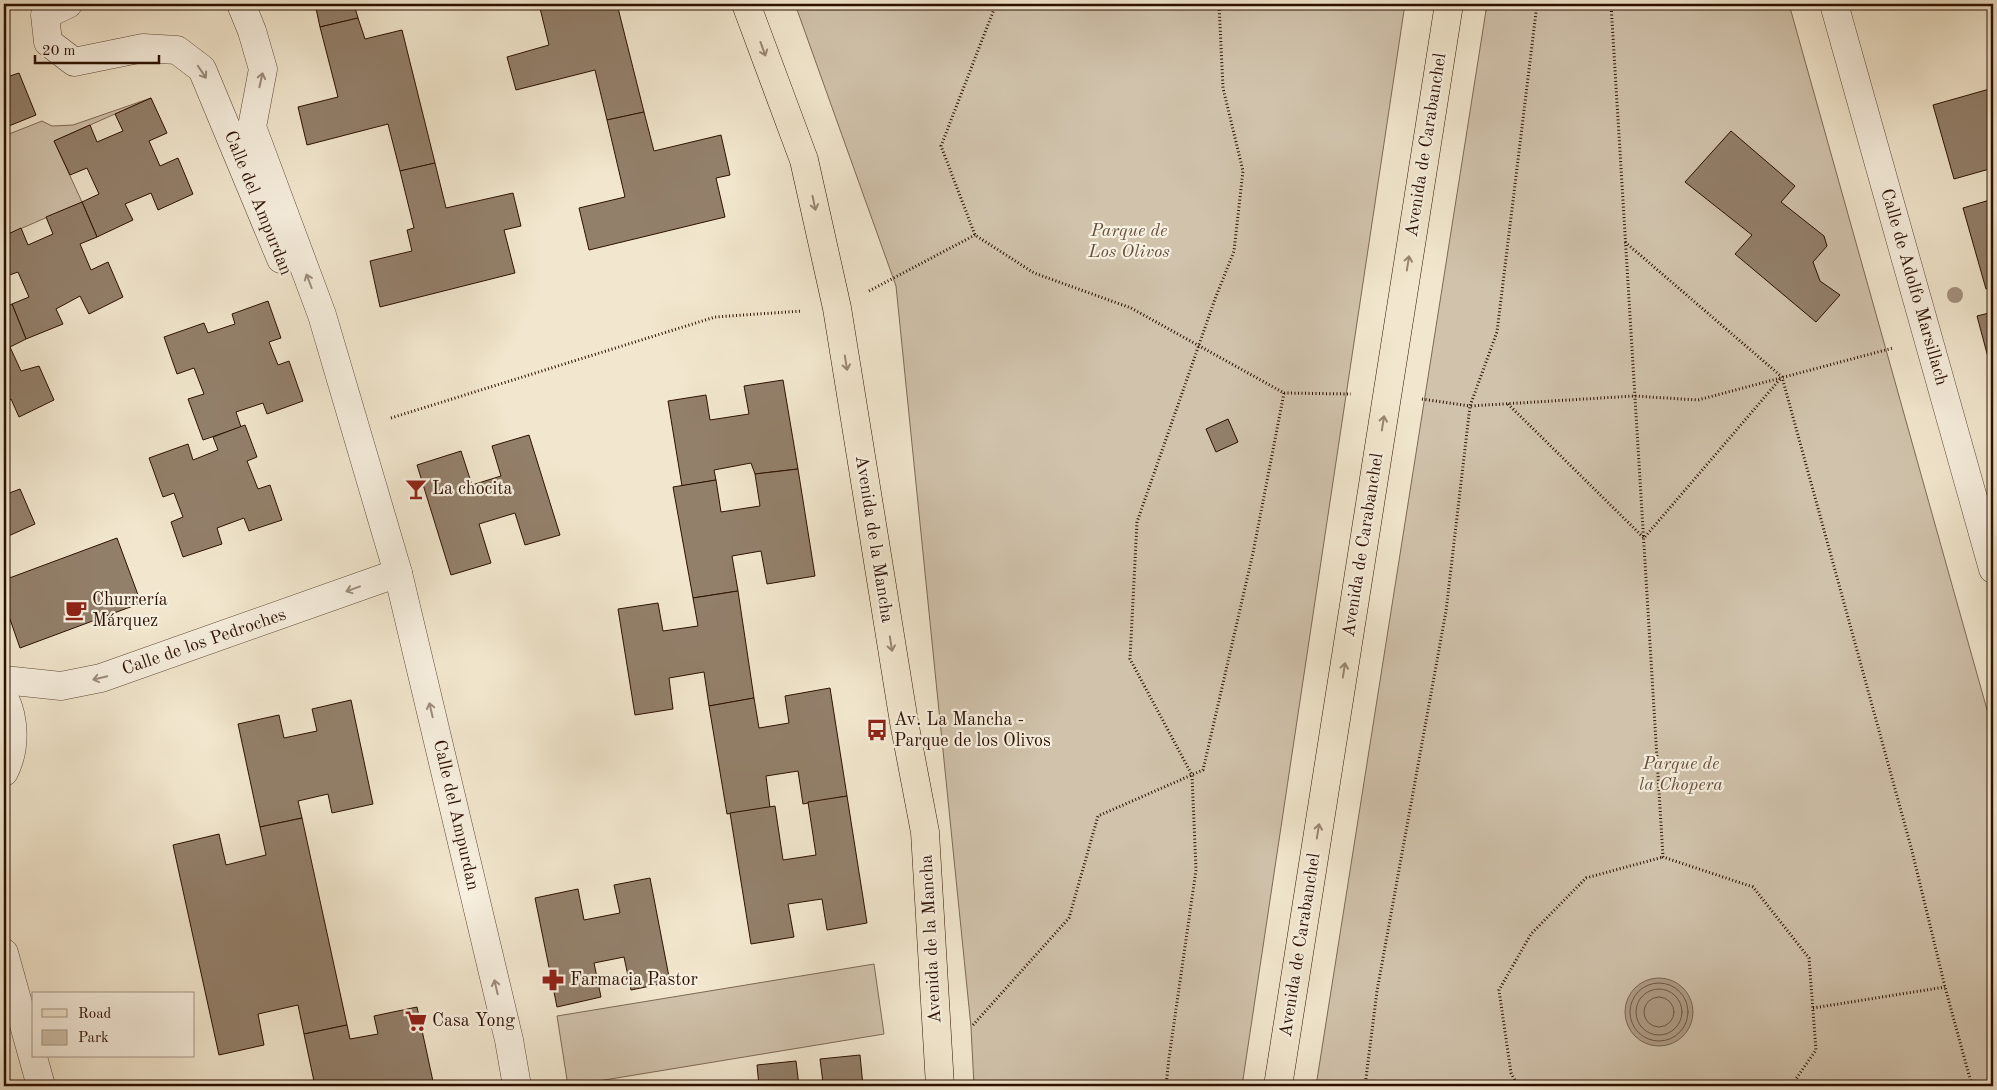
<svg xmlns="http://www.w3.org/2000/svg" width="1997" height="1090" viewBox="0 0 1997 1090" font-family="'Old Standard TT',serif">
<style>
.green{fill:#d0c2ab;stroke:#7e6956}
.water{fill:#af9e88;stroke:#7b6552}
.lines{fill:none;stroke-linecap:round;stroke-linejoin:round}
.shore{stroke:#6e5744;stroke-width:1}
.building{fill:#93806b;stroke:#2c1000}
.minor-casing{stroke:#5e4634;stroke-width:29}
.primary-casing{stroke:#2c1000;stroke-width:29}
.path{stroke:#2c1000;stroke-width:3;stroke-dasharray:1 2.5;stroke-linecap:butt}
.minor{stroke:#f7efdf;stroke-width:28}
.primary{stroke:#f2e7ce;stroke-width:28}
.tree{fill:#a4937e}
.oneway{stroke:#998671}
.oneway2{stroke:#9c8b7b}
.labels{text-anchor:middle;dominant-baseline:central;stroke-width:4.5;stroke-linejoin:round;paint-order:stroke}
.street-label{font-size:18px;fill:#2c1000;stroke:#f7efdf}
.park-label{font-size:18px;font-style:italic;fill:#654e3c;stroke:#f7efdf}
.poi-label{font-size:18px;fill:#2c1000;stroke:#f7efdf;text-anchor:start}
</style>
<rect width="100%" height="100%" fill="#f2e7ce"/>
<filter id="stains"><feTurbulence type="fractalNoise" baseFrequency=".004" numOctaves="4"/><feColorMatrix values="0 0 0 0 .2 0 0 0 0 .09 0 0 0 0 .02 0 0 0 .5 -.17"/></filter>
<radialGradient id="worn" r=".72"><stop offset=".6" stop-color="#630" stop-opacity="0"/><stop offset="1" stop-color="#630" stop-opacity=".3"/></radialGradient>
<g class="green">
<path d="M795 4H1405L1242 1086H974L971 1027 896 286Z"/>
<path d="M1487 4H1789L1993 731V1086H1316Z"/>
<path d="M151 98 54 141 82 202 4 236V136L42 121 52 126 73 125Z"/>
<path d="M874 964 884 1034 568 1086 557 1016Z"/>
</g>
<circle class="water" cx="1659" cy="1012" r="34"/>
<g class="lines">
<g class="shore">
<circle cx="1659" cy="1012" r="29"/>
<circle cx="1659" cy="1012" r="23"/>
<circle cx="1659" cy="1012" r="15"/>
</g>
</g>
<g class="building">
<path d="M315 4H354L358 18 320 27Z"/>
<path d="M539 4H617L644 112 607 120 595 70 516 90 507 57 549 45Z"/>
<path d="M358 18 365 39 402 30 435 163 400 171 388 124 307 145 298 107 338 97 320 27Z"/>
<path d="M19 73 36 115 4 128V78Z"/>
<path d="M1993 88V168L1954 179 1933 105Z"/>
<path d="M151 98 167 133 149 141 160 166 178 158 193 194 158 210 151 193 125 204 133 220 97 237 82 202 99 194 87 168 70 175 54 141 90 125 97 142 123 131 115 114Z"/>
<path d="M644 112 654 151 721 135 730 175 716 178 725 217 589 250 579 208 625 197 607 120Z"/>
<path d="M1731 131 1795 186 1781 202 1824 236 1827 246 1813 262 1820 281 1840 295 1816 322 1735 254 1752 235 1685 182Z"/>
<path d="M435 163 446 208 513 193 521 226 504 230 515 273 380 307 370 261 412 251 407 230 414 228 400 171Z"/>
<path d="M1993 199V287L1986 289 1963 208Z"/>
<path d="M82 202 97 237 80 244 91 270 108 262 123 297 89 314 80 296 56 309 63 324 26 339 12 304 29 297 18 272 4 277V236L21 228 28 245 53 234 46 217Z"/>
<path d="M268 301 281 338 269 342 278 365 289 361 303 401 267 414 263 403 236 412 241 427 203 440 188 399 204 394 194 368 177 374 164 337 204 323 208 333 235 324 232 314Z"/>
<path d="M12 304 26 339 10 347 21 371 39 366 54 400 19 417 11 399 4 403V308Z"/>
<path d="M1993 312V376L1977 316Z"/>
<path d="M783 380 798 469 755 474 751 463 714 470 716 480 682 486 668 401 706 395 710 420 749 414 744 386Z"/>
<path d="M1228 419 1238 442 1216 452 1206 429Z"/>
<path d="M245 425 257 457 247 461 258 489 270 485 282 520 249 531 244 518 217 528 222 544 183 557 171 522 183 517 174 493 163 497 149 458 188 444 193 460 218 450 213 437Z"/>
<path d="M529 435 560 535 525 545 515 513 479 524 491 563 451 575 417 465 461 451 472 485 501 476 492 446Z"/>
<path d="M798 469 815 576 767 584 761 551 732 556 738 591 693 598 673 487 716 480 721 512 760 506 755 474Z"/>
<path d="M20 489 35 524 4 538V495Z"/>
<path d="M117 538 141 603 20 648 4 602V580Z"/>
<path d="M738 591 754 698 709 706 704 672 669 678 673 709 635 715 618 609 658 603 663 631 698 626 693 598Z"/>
<path d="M830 688 847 796 803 804 798 771 766 776 770 808 727 814 709 706 754 698 759 728 789 723 785 696Z"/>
<path d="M351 700 373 804 332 813 328 794 298 801 302 818 260 827 238 724 279 715 284 738 317 731 312 709Z"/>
<path d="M847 796 867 923 827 930 822 899 788 904 794 937 751 944 730 813 775 806 783 860 816 855 808 802Z"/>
<path d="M302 818 347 1025 304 1034 298 1005 258 1014 264 1045 219 1055 173 845 219 834 226 865 266 855 260 827Z"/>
<path d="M650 878 670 982 631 990 624 957 594 963 601 997 557 1007 535 898 578 889 584 920 620 913 614 885Z"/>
<path d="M417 1007 434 1086H315L304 1034 347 1025 350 1039 378 1034 374 1016Z"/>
<path d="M860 1055 863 1086H759L757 1065 796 1061 799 1086 823 1083 820 1059Z"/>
</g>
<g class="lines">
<g class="minor-casing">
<g id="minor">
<path d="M68 4 45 15 48 42 74 62 143 48 177 50 202 69 281 259"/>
<path d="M241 4 252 31 263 69 252 127 322 315 398 573 509 1040 517 1086"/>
<path d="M1834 4 1993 569"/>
<path d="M4 680 61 686 101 678 398 573"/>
<path d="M4 697C15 719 16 749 4 772"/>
<path d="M4 953 41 1086"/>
</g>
</g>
<g class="primary-casing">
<g id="primary">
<path d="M746 4 804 160 837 308 904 722 925 832 940 1086"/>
<path d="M1278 1086 1449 4"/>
</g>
</g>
<g class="path">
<path d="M1611 4 1663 857 1753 887 1809 958 1816 1050 1791 1086"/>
<path d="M1625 242 1782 377 1912 851 1945 987 1972 1086"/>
<path d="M869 291 975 235"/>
<path d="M1284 393 1351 394"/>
<path d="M1422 399 1470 406 1497 332 1537 4"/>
<path d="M1508 404 1644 538 1781 378"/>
<path d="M391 418 715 317 802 311"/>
<path d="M1813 1008 1945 987"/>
<path d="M973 1025 1069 918 1098 816 1203 770 1253 553 1284 393 1131 308 1034 273 975 235 941 146 996 4"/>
<path d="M1166 1086 1169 1058 1196 870 1192 775 1130 659 1137 522 1215 299 1234 251 1243 171 1223 88 1219 4"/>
<path d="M1365 1086 1377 991 1446 611 1470 406 1634 396 1698 400 1893 348"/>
<path d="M1518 1086 1511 1073 1499 990 1531 934 1586 878 1663 857"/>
</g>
<use href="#minor" class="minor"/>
<use href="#primary" class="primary"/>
</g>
<circle class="tree" cx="1955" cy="295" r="8"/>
<defs><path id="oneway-shaft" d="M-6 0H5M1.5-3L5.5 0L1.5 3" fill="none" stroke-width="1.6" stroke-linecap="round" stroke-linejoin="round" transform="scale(1.25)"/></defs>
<g class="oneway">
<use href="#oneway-shaft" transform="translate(763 49) rotate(70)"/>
<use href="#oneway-shaft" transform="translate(814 203) rotate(78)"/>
<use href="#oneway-shaft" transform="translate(1408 263) rotate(-81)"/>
<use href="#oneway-shaft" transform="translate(846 363) rotate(81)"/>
<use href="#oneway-shaft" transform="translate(1383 423) rotate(-81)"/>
<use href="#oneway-shaft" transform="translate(891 644) rotate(81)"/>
<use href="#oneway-shaft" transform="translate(1344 670) rotate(-81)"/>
<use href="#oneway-shaft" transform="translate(1318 831) rotate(-81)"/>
</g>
<g class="oneway2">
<use href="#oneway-shaft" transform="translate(202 72) rotate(56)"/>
<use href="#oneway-shaft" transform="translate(261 80) rotate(-77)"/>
<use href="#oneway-shaft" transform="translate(309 281) rotate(-111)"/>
<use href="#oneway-shaft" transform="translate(353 589) rotate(160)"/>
<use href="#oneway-shaft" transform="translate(100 678) rotate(166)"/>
<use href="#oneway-shaft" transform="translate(431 710) rotate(-103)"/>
<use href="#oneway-shaft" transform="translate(496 987) rotate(-103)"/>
</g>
<defs>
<g id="bar-bare" transform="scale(1.725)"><path d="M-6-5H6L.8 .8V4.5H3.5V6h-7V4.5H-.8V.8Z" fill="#8f2418" stroke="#f7efdf" stroke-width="2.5" paint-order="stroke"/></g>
<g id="cafe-bare" transform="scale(1.725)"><path d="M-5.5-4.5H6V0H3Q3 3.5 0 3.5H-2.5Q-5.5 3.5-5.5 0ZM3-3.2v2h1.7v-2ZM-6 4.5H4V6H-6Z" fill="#8f2418" stroke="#f7efdf" stroke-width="2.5" paint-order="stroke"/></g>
<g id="bus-bare" transform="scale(1.725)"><path d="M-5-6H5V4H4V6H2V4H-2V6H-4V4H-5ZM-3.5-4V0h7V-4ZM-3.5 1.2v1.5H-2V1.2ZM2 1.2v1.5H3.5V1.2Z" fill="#8f2418" stroke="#f7efdf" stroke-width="2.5" paint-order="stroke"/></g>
<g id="pharmacy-bare" transform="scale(1.725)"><path d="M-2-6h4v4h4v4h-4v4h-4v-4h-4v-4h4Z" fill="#8f2418" stroke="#f7efdf" stroke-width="2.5" paint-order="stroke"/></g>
<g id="supermarket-bare" transform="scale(1.725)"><path d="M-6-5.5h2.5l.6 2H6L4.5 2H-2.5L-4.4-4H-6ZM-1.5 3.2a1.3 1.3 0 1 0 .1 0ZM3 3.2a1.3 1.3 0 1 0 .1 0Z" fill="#8f2418" stroke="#f7efdf" stroke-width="2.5" paint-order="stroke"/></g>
</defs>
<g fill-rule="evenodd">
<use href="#bar-bare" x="416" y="489"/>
<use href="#cafe-bare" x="76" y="610"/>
<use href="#bus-bare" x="877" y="730"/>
<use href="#pharmacy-bare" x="553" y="980"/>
<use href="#supermarket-bare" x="416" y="1021"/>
</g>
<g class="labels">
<g class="street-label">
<text transform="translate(1426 145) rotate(-81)">Avenida de Carabanchel</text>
<text transform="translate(258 203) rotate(68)">Calle del Ampurdan</text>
<text transform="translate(1914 287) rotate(74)">Calle de Adolfo Marsillach</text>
<text transform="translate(874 539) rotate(81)">Avenida de la Mancha</text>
<text transform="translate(1363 545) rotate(-81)">Avenida de Carabanchel</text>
<text transform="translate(204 642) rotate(-19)">Calle de los Pedroches</text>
<text transform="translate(456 815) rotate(77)">Calle del Ampurdan</text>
<text transform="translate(931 939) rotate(-93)">Avenida de la Mancha</text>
<text transform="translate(1300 945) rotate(-81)">Avenida de Carabanchel</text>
</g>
<g class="park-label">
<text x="1129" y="231">Parque de<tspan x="1129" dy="21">Los Olivos</tspan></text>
<text x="1681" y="764">Parque de<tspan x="1681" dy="21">la Chopera</tspan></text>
</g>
<g class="poi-label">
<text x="432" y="489">La chocita</text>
<text x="92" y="600">Churrería<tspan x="92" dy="21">Márquez</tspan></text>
<text x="894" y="720">Av. La Mancha -<tspan x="894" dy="21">Parque de los Olivos</tspan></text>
<text x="570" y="980">Farmacia Pastor</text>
<text x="432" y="1021">Casa Yong</text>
</g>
</g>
<rect width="1997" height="1090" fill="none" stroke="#f2e7ce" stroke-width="20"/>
<rect x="5" y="5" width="1987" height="1080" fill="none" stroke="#2c1000" stroke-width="2.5"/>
<rect x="10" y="10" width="1977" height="1070" fill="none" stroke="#2c1000"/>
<rect x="32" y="992" width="162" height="65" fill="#f7efdf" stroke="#a69686"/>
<rect x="42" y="1009" width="25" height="8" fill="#f2e7ce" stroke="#a69686"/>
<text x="78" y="1018" font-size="15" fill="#2c1000">Road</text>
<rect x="42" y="1030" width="25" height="15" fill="#d0c2ab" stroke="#a69686"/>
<text x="78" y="1042" font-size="15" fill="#2c1000">Park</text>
<path d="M35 55v8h124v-8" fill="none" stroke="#2c1000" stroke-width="2.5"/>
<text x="42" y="55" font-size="15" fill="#2c1000" stroke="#f7efdf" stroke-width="4" paint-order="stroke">20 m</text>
<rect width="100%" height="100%" filter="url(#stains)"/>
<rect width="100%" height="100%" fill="url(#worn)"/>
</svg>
